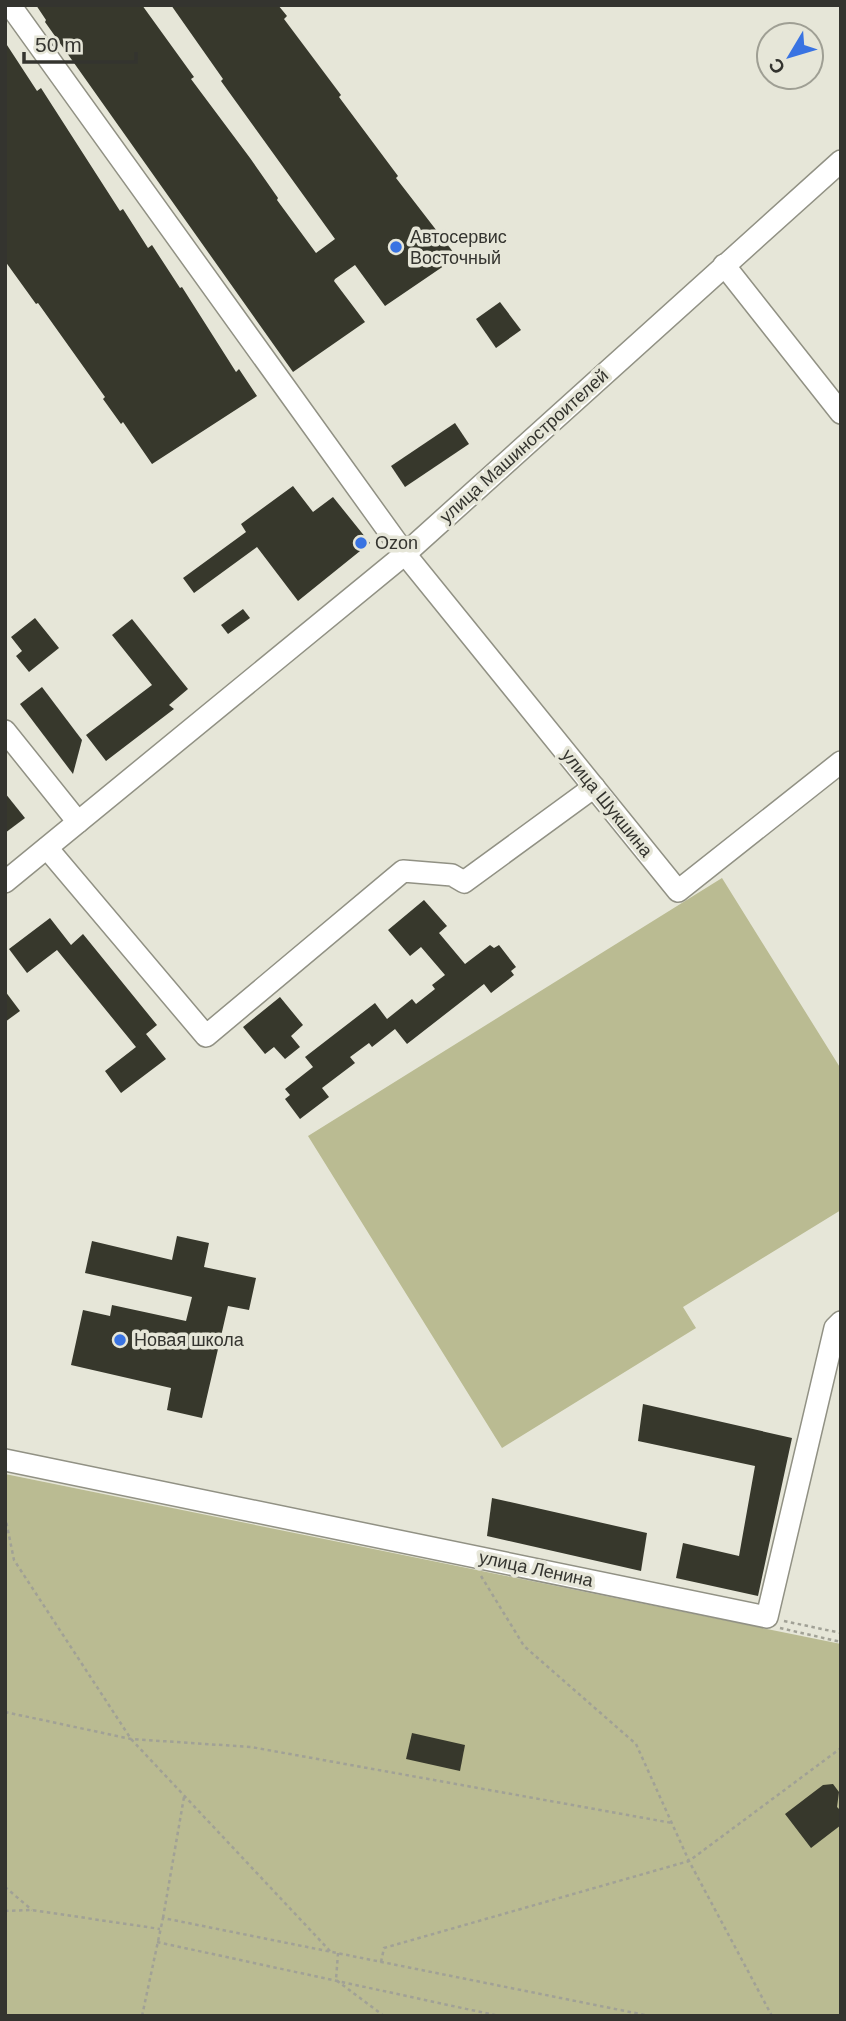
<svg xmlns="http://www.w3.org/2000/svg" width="846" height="2021" viewBox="0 0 846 2021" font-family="Helvetica,sans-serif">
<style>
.green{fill:#babb92}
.building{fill:#37382c}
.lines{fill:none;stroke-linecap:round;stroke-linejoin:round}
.minor-casing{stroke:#919184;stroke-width:24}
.path{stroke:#a1a196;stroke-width:2.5;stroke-dasharray:3.5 3.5;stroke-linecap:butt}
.minor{stroke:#fff;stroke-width:21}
.poi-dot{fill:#3973e2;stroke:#e6e6d8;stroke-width:2.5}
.labels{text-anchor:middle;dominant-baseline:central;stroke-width:7;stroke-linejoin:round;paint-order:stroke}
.poi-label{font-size:18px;fill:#34342f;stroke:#e6e6d8;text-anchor:start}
.street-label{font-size:18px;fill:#34342f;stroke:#e6e6d8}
</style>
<rect width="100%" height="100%" fill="#e6e6d8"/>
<g class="green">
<path d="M722 878 841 1069V1210L683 1307 696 1328 502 1448 308 1136Z"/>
<path d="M5 1474 841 1644V2016H5Z"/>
</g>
<g class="building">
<path d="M36 5H142L194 77 191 79 250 158 278 198 277 200 316 253 335 239 221 81 223 79 171 5H278L287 16 284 19 341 95 339 97 398 176 396 178 457 257 385 306 355 265 335 279 334 281 365 322 293 372 45 22 46 20Z"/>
<path d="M5 42 37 91 41 88 120 211 123 209 148 248 152 245 180 288 182 287 236 372 239 369 257 396 152 464 123 422 121 424 103 399 105 397 38 303 36 304 5 261Z"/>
<path d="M500 302 521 330 496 348 476 319Z"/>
<path d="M455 423 469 444 405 487 391 466Z"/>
<path d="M293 486 313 512 333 497 370 543 298 601 257 547 194 593 183 578 246 532 241 524Z"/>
<path d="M243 609 250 618 228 634 221 625Z"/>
<path d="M35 618 59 648 29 672 16 656 22 651 11 637Z"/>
<path d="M132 619 188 689 169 705 174 709 106 761 86 735 152 685 112 635Z"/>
<path d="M42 687 82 740 73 774 20 704Z"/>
<path d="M5 793 25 818 5 833Z"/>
<path d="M424 900 447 926 439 933 465 964 490 945 494 948 499 945 516 967 511 971 514 975 491 993 484 984 407 1044 395 1029 372 1047 369 1043 350 1057 355 1063 322 1088 329 1097 300 1119 285 1099 290 1095 285 1089 313 1067 305 1057 375 1003 387 1019 412 999 416 1004 435 989 432 985 445 975 421 947 410 956 388 930Z"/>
<path d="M50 918 71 945 83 934 157 1025 146 1034 166 1059 121 1093 105 1071 136 1047 57 950 27 973 9 949Z"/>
<path d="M5 991 20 1011 5 1022Z"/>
<path d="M280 997 303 1025 291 1036 300 1047 285 1059 274 1047 265 1054 243 1027Z"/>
<path d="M177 1236 209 1243 204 1267 256 1278 249 1310 228 1306 202 1418 167 1410 171 1388 71 1365 83 1310 110 1316 112 1305 186 1321 192 1297 85 1273 92 1241 172 1260Z"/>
<path d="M643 1404 792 1438 758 1596 676 1578 683 1543 739 1556 755 1466 638 1441Z"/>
<path d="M492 1498 647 1533 641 1571 487 1536Z"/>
<path d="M412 1733 465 1745 460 1771 406 1759Z"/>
<path d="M833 1784 839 1792 837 1807 841 1811V1825L811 1848 785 1814 823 1785Z"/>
</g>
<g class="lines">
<g class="minor-casing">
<g id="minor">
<path d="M10 5 405 554 678 891 841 762"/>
<path d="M724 265 841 413"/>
<path d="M5 731 78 822"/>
<path d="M47 848 206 1036 403 871 452 875 464 882 594 787"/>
<path d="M5 882 405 554 841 161"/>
<path d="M5 1460 767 1617 835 1328 841 1322"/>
</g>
</g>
<g class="path">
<path d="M5 1516 14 1560 131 1739 330 1951"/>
<path d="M481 1576 524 1646 636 1744 689 1861 772 2016"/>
<path d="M784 1621 841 1633"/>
<path d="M780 1628 841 1642"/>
<path d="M5 1712 131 1739 251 1747 672 1823"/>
<path d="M5 1887 32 1910"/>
<path d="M5 1911 32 1910 160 1929"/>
<path d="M163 1918 184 1797"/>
<path d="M157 1942 499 2016"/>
<path d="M338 1953 336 1980 384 2016"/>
<path d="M381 1962 384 1948 689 1861 841 1748"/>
<path d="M142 2016 163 1918 650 2016"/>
</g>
<use href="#minor" class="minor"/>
</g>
<g class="poi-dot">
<circle cx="396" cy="247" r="7"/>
<circle cx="361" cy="543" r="7"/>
<circle cx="120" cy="1340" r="7"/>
</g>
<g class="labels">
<g class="poi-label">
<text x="410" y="237">Автосервис<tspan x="410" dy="21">Восточный</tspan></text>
<text x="375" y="543">Ozon</text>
<text x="134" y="1340">Новая школа</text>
</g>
<g class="street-label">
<text transform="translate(524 446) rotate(-42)">улица Машиностроителей</text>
<text transform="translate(607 803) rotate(51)">улица Шукшина</text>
<text transform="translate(536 1569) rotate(12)">улица Ленина</text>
</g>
</g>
<rect width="846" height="2021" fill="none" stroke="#34342f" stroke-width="14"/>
<g transform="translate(790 56) rotate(232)"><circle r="33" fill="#e6e6d8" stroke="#9f9f94" stroke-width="2"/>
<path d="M0-5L12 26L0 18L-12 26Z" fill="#3973e2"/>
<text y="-10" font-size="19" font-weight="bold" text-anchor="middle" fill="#34342f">С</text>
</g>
<path d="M24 52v10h112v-10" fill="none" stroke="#34342f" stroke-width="3.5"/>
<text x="35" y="52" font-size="21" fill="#34342f" stroke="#e6e6d8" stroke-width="5" paint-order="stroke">50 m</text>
</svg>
